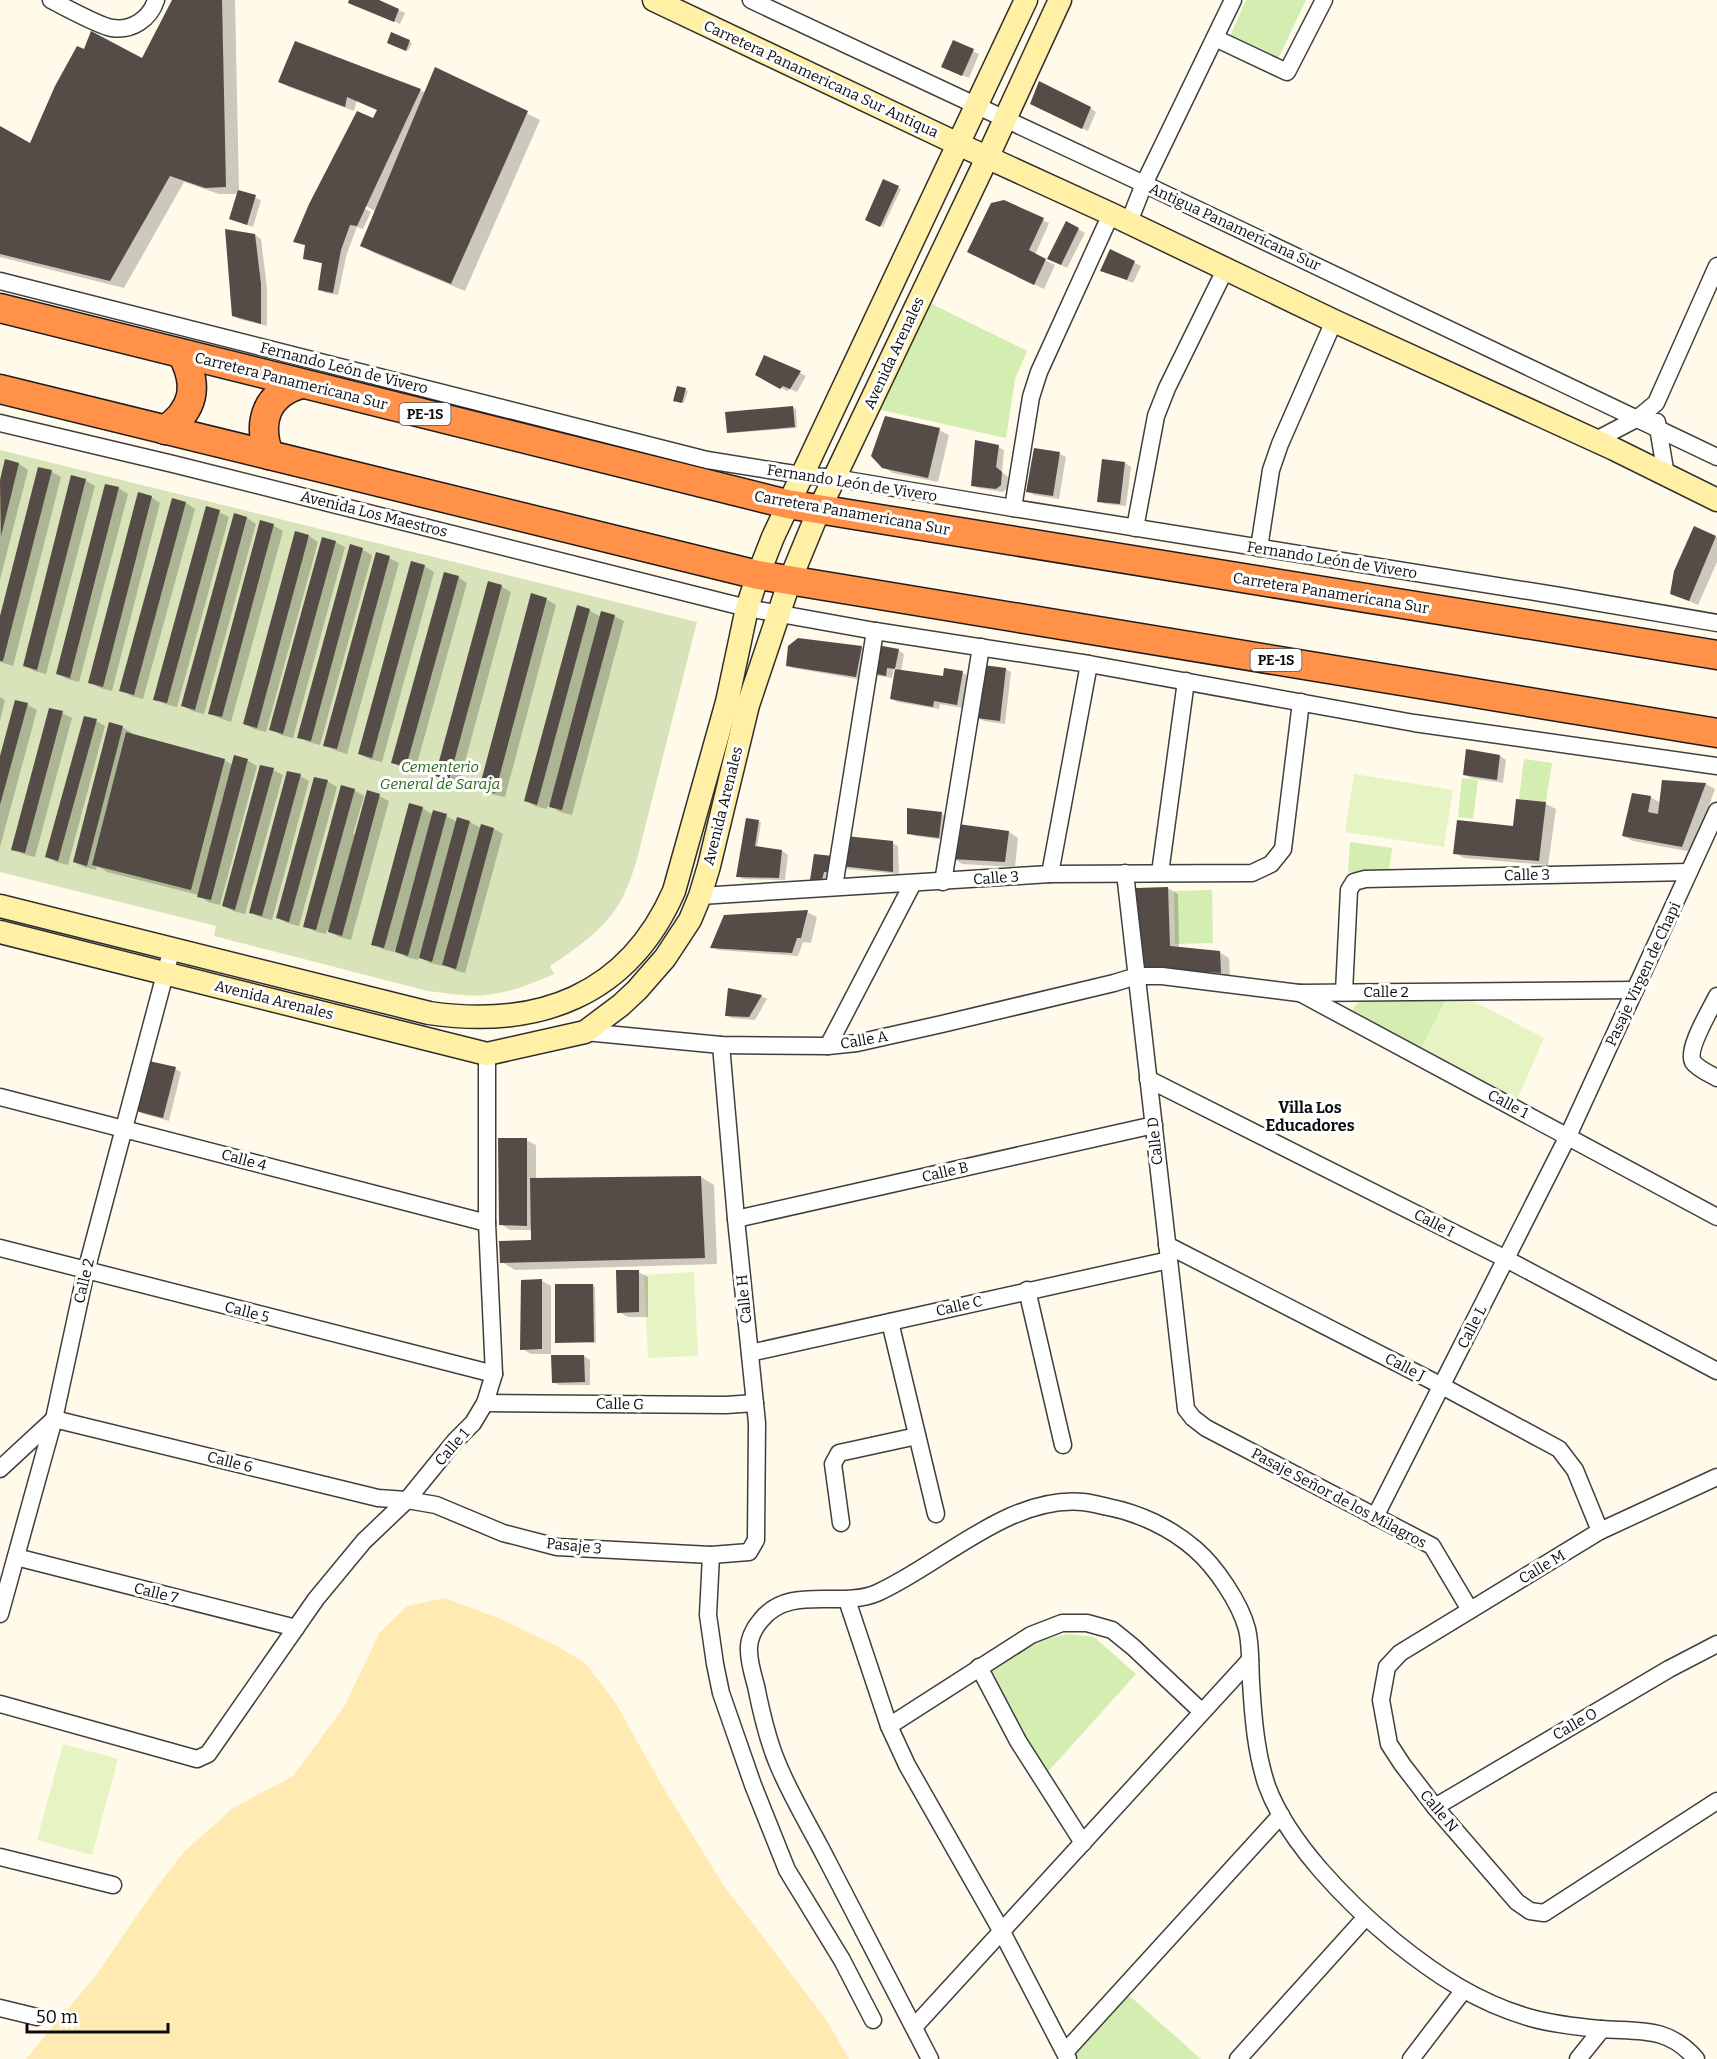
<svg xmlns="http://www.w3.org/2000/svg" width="1717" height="2059" viewBox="0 0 1717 2059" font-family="Bitter,serif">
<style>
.green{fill:#d4edb0}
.sand{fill:#ffeab2}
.cemetery{fill:#d8e3ba}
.pitch{fill:#e6f4c3}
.shadow{fill:#0003}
.building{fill:#554c47}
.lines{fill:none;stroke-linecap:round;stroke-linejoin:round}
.street-casing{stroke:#3f3f3f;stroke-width:19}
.secondary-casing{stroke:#2e2e2e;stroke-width:25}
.highway-casing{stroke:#1d1d1d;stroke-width:31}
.street{stroke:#fff;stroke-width:16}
.secondary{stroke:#fff0a5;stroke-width:22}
.highway{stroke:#ff9148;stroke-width:28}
.labels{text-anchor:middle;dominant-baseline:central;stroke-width:6;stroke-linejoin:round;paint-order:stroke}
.shield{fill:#fff;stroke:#555;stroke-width:1.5}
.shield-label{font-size:14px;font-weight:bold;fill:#0c0c0c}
.street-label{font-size:15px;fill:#0c0c0c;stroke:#fff}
.park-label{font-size:15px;font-style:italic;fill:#2c6916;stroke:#fff}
.neighbourhood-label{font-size:16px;font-weight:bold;fill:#0c0c0c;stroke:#fff}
</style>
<rect width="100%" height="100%" fill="#fffaea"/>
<g class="green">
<path d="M1246 0H1306L1277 61 1229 38Z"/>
<path d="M930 303 1027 351 1015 379 1006 438 877 409Z"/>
<path d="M1524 759 1552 763 1546 802 1519 799Z"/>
<path d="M1462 778 1478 780 1473 819 1458 817Z"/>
<path d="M1350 842 1392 848 1389 871 1348 872Z"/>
<path d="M1212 890 1213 943 1175 944 1174 891Z"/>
<path d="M1446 1000 1419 1053 1353 1015C1352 1007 1355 1005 1361 1001Z"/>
<path d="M1068 1634 1094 1637 1136 1674 1045 1775 1011 1715 990 1670 1041 1640Z"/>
<path d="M1123 1990 1201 2059H1074L1070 2051Z"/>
</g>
<path class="sand" d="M445 1598 503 1620 557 1646 585 1663 615 1702 661 1784 724 1886 825 2018 849 2059H26L97 1974 153 1892 184 1852 233 1808 293 1776 344 1707 380 1632 407 1606Z"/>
<path class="cemetery" d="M0 450 697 622 636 863C633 872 630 881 626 890 612 924 580 946 550 966L554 974C532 984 509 993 485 995 467 997 447 993 428 991L214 936 216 926 0 872Z"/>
<g class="pitch">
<path d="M1354 774 1453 790 1444 847 1345 832Z"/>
<path d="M1446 1000H1471L1544 1038 1516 1102 1419 1053Z"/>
<path d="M694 1272 698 1356 648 1358 644 1275Z"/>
<path d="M63 1744 118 1759 92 1855 37 1840Z"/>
</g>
<g class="shadow">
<path d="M174 0H235L239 191 261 200 253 227 230 219 238 194H219L184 182 124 288 0 257V128L31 145 143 60Z"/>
<path d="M351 0H375L405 13 400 24 356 5Z"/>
<path d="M392 34 412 43 408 51 389 42Z"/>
<path d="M954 42 979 54 969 78 949 70Z"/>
<path d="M296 43 426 93 436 69 540 120 465 291 374 253 362 245 376 212 360 202 359 205 371 212 363 229 357 227 347 253 338 295 326 293 320 290 324 264 307 259V246L295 241 384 125 379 110 357 100 354 111 289 87 280 82Z"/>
<path d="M1037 107 1090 108 1096 112 1088 131Z"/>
<path d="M884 181 901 189 883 227 866 220Z"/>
<path d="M1004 202 1049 223 1035 255 1055 265 1044 289 978 257Z"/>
<path d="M1067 223 1085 233 1067 268 1049 258Z"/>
<path d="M255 235 261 239 267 288V326L239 319 233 315Z"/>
<path d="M1111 251 1141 266 1133 283 1102 270Z"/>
<path d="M800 373 806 376 797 392 790 389 787 391 757 374Z"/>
<path d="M685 390 688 391 684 403 677 401Z"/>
<path d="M793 408 796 409 797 428 731 433 728 432Z"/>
<path d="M939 430 949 435 938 482 893 473 883 467Z"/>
<path d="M998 447 1004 450 1002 472 1008 477 1007 489 1003 492 978 488 972 485Z"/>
<path d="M1060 454 1066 457 1059 499 1034 495 1028 491Z"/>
<path d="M6 461 19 464 28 470 0 580V486Z"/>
<path d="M1125 463 1131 467 1126 506 1105 504 1099 501Z"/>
<path d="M39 469 52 472 61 477 13 666 0 662V622Z"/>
<path d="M85 480 95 486 46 674 34 671 24 665Z"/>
<path d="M118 488 128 494 79 682 67 679 58 674Z"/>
<path d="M151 497 160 503 112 691 100 688 90 682Z"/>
<path d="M186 503 195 509 143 699 131 696 121 690Z"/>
<path d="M219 512 229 517 177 707 165 704 155 699Z"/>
<path d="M235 515 247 518 256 524 204 714 192 711 183 706Z"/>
<path d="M261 522 274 526 283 531 231 722 219 718 209 713Z"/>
<path d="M1695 528 1717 538V562L1698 605 1671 593Z"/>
<path d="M309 536 318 542 266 732 254 729 244 724Z"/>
<path d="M335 542 345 547 293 738 281 735 271 729Z"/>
<path d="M351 546 363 550 372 555 320 745 308 742 299 737Z"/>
<path d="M389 558 399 563 347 754 334 750 325 745Z"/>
<path d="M424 566 434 572 382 762 369 759 360 754Z"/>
<path d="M458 577 467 583 415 771 402 768 393 762Z"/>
<path d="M501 586 511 592 459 784 446 781 437 775Z"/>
<path d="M546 599 556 605 505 797 490 794 481 788Z"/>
<path d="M589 610 601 617 614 616 624 621 572 815 560 812 548 805 547 809 535 806 526 800Z"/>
<path d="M861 647 867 651 862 680 793 668 787 665Z"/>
<path d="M898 650 904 654 901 672 944 678 963 673 969 676 963 708 940 704 939 709 897 702 891 698 897 668 894 667 892 678 879 676 873 672Z"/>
<path d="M1005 669 1011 672 1005 724 984 721 978 718Z"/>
<path d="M0 697 5 700 0 721Z"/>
<path d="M16 702 28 705 37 710 0 847V761Z"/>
<path d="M62 713 72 718 35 857 23 854 13 849Z"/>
<path d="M96 721 105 726 68 865 56 862 47 857Z"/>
<path d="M122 727 132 733 131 735 224 760 233 765 247 760 257 766 220 905 208 902 199 895 107 872 97 866 96 870 84 867 74 862Z"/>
<path d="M1500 756 1506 760 1503 783 1471 778 1465 775Z"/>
<path d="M273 770 283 775 245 914 233 911 224 906Z"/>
<path d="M300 776 309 781 272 920 260 917 250 912Z"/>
<path d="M327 781 337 787 299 926 287 923 278 918Z"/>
<path d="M1706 784 1715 789 1692 852 1633 841 1623 836 1650 797 1661 803Z"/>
<path d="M354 790 364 796 353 834 356 835 379 796 389 801 351 940 339 937 327 930 326 934 314 931 305 926Z"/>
<path d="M1518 800 1546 804 1556 809 1548 865 1464 858 1455 853 1514 828Z"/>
<path d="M422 808 434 815 446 816 457 822 458 819 470 822 481 828 494 829 503 834 465 973 454 970 442 963V966L430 963 419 957 418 960 406 957 395 950 394 952 382 949 373 944Z"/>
<path d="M941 814 947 817 945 840 915 836 908 833Z"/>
<path d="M759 821 761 823 757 847 782 851 788 855 785 880 743 879 738 876Z"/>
<path d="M1009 832 1018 838 1015 867 962 864 953 858Z"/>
<path d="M892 843 898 846 899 874 848 869 842 866Z"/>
<path d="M832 857 828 883 817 882 811 879Z"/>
<path d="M1168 888 1178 894 1179 948 1219 952 1229 958 1230 977 1153 973Z"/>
<path d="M807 912 817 917 811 943 803 942 798 956 718 950 712 947Z"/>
<path d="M761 996 767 999 755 1020 732 1018 726 1015Z"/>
<path d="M175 1069 181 1072 169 1121 144 1114 138 1111Z"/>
<path d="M526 1140 536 1145V1179L701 1177 714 1185 717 1264 515 1270 502 1262 533 1242 532 1230H510L501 1224Z"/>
<path d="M638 1272 648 1277V1317H628L619 1312Z"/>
<path d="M542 1281 551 1286V1354H531L522 1349Z"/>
<path d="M593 1285 595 1287 596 1343 557 1342Z"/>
<path d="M584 1356 590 1360V1385H559L553 1382Z"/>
</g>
<g class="building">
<path d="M172 0H222L226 187 205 188 170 176 110 281 0 254V126L30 143 55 86 77 46 84 49 91 31 142 58Z"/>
<path d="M349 0H379L399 9 394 22 348 3Z"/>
<path d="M391 32 410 40 406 51 387 43Z"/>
<path d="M953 40 974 49 962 76 941 67Z"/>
<path d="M295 41 421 89 357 226 350 225 341 250 333 293 318 290 322 263 303 259 305 245 293 242 309 204 357 111 373 118 377 110 347 97 345 107 278 82Z"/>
<path d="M435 67 528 111 451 284 360 246Z"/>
<path d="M1039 81 1091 107 1082 129 1030 104Z"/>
<path d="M883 179 899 186 880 227 865 220Z"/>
<path d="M238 190 256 195 247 225 229 219Z"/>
<path d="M1004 200 1044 218 1029 250 1046 259 1034 285 967 252 991 203Z"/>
<path d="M1066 221 1079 228 1061 265 1047 259Z"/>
<path d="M225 229 255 234 261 284V324L232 316Z"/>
<path d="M1110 249 1135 261 1127 280 1100 271Z"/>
<path d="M764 355 801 371 790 389 783 386 780 389 755 375Z"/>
<path d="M677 386 686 388 682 403 673 401Z"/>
<path d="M793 406 795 427 727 433 725 412Z"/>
<path d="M885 416 940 428 928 478 882 468 871 456Z"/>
<path d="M975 440 999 445 996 467 1002 472 1001 485 996 489 971 486Z"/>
<path d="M1034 448 1060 452 1053 496 1026 492Z"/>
<path d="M5 459 19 463 1 536 0 480Z"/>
<path d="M1102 459 1125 462 1120 504 1097 502Z"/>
<path d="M38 467 52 470 3 661H0V616Z"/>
<path d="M71 475 86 479 37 670 23 666Z"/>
<path d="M105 484 119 487 70 678 56 674Z"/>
<path d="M138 492 152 496 103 687 88 683Z"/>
<path d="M172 498 186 502 134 695 119 691Z"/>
<path d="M206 506 220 510 167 703 153 700Z"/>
<path d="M234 513 247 517 195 710 181 706Z"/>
<path d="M260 520 274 524 222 717 208 714Z"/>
<path d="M1694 526 1716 536 1689 601 1670 594 1674 571Z"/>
<path d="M295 531 309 535 257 728 243 724Z"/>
<path d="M322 537 336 541 283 734 269 730Z"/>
<path d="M350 544 363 548 311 741 297 738Z"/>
<path d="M376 552 390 556 337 749 323 746Z"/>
<path d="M411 561 425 565 372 758 358 754Z"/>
<path d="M444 572 459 576 406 767 391 763Z"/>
<path d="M488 581 502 585 449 780 435 776Z"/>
<path d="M531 593 547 598 495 793 479 789Z"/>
<path d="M577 605 590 609 537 805 524 801Z"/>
<path d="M601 611 615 615 562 810 549 807Z"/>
<path d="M798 638 862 646 856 677 786 666 788 646Z"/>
<path d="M877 645 899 649 895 669 943 676 944 668 963 671 957 705 934 701 933 707 890 699 895 669 887 668 886 676 871 673Z"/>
<path d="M983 665 1006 668 1000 721 976 718Z"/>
<path d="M15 700 28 703 0 805V756Z"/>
<path d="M49 708 63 711 25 853 11 850Z"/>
<path d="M84 716 97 719 58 861 45 857Z"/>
<path d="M109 722 123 726 87 866 73 862Z"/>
<path d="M126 732 225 759 191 890 92 865Z"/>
<path d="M1466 749 1500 755 1497 780 1463 775Z"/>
<path d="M234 755 248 759 211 900 197 897Z"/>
<path d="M260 765 274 768 235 910 222 906Z"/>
<path d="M287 771 301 774 262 916 249 913Z"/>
<path d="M314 777 328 780 289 922 276 918Z"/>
<path d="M1662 780 1706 783 1682 847 1622 836 1632 793 1651 796 1648 812 1658 814Z"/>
<path d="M341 785 355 789 316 930 303 927Z"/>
<path d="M367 790 380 794 342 936 328 932Z"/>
<path d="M1516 799 1546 802 1539 861 1453 854 1457 820 1513 826Z"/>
<path d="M409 803 423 807 384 948 371 945Z"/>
<path d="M907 808 942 812 939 838 907 834Z"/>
<path d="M433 810 447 814 408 956 395 952Z"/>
<path d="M457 817 470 821 432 962 419 958Z"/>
<path d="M746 818 759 820 755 846 782 850 779 878 736 877Z"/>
<path d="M481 824 494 828 456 969 442 965Z"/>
<path d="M958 824 1009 831 1005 862 951 859Z"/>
<path d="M846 836 893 841V872L841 866Z"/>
<path d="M814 854 833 856 831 872H824L822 880H810Z"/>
<path d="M1168 887 1170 946 1220 951 1221 973 1142 968 1138 964 1136 888Z"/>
<path d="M808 910 801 938H797L792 953 710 948 724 915Z"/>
<path d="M728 988 762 995 749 1017 725 1016Z"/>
<path d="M149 1061 176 1067 163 1118 136 1111Z"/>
<path d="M498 1138H527V1226L499 1225Z"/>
<path d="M701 1176 705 1258 500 1263 499 1241 531 1240 530 1178Z"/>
<path d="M616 1270H639V1312L617 1313Z"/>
<path d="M542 1279V1349L520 1350 521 1280Z"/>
<path d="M555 1284H593L594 1342 555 1343Z"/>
<path d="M551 1355H584L585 1382 552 1383Z"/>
</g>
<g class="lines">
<g class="street-casing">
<g id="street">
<path d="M51 0C65 7 99 26 112 28 132 31 150 19 156 0"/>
<path d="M751 0 1144 184 1717 457"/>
<path d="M1215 38 1287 72 1324 0"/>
<path d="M1129 222 1144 184 1233 0"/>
<path d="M0 281 707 460 801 475 835 478 1013 508 1560 596 1717 623"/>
<path d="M1657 422 1666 475"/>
<path d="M0 423 173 464 747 608 875 631 1089 664 1414 723 1717 766"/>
<path d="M1596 440 1638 418 1656 403 1717 266"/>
<path d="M1013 508 1031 397 1039 372 1111 214"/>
<path d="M1135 528 1156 416 1167 388 1225 270"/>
<path d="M1259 548 1271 470 1280 444 1334 321"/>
<path d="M1125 873 1186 1409 1193 1418 1206 1428 1432 1546 1470 1610"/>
<path d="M1160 873 1186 681"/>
<path d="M1050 874 1089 664"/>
<path d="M943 882 981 647"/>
<path d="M834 887 875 631"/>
<path d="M700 896 1050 874 1252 873 1271 864 1283 849 1301 702"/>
<path d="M1344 992 1349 890 1354 882 1365 879 1689 872"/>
<path d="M1300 993 1717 1217"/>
<path d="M1717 996C1711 1009 1686 1049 1693 1062 1698 1069 1710 1074 1717 1078"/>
<path d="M585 1032 721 1045 828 1046 857 1043 942 1024 1114 983 1137 976H1162L1299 993 1635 990"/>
<path d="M828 1046 913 883"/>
<path d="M1148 1079 1506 1259 1717 1371"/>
<path d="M0 1097 487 1223"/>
<path d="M736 1219 1154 1125"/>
<path d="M1167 1245 1442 1386 1559 1449 1575 1470 1600 1531"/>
<path d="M0 1248 494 1374"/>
<path d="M1027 1290 1063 1445"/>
<path d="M890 1322 936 1514"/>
<path d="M750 1353 1169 1260"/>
<path d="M485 1403 726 1405 755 1403"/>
<path d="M0 1469 54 1419 378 1498 407 1500 436 1505 503 1533 557 1547 711 1555 749 1552 756 1540 757 1423 736 1219 721 1045"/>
<path d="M1717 1477 1600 1531 1400 1653 1387 1667 1381 1700 1389 1744 1402 1764 1435 1807 1517 1902 1530 1911 1544 1913 1717 1801"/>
<path d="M1375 1517 1568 1136 1717 811"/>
<path d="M841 1523 833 1464 839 1453 917 1436"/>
<path d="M711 1555 708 1615 715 1664 721 1693 753 1785 787 1870 842 1960 873 2020"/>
<path d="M16 1557 296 1628"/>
<path d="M847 1600 889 1726 907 1765 1002 1932 1068 2059"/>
<path d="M0 1614 54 1419 86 1271 172 948"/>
<path d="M979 1667 1018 1741 1083 1843"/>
<path d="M0 1704 197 1759 208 1754 316 1599 364 1541 407 1500 455 1441 473 1423 485 1403 494 1374 487 1223V1054"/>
<path d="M889 1726 1031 1635 1062 1623H1087L1112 1630 1133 1647 1202 1712"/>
<path d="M1435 1807 1669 1669 1717 1644"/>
<path d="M0 1857 113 1885"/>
<path d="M0 2008 37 2017"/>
<path d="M914 2027 1250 1660"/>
<path d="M1065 2052 1281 1815"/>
<path d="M930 2059C897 1994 863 1929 829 1864 812 1830 791 1797 777 1762 767 1738 761 1711 756 1686 753 1675 749 1662 749 1651 748 1640 754 1628 761 1620 790 1584 839 1609 877 1593 940 1565 1009 1495 1083 1502 1091 1503 1100 1505 1108 1507 1139 1513 1171 1528 1195 1549 1216 1567 1240 1603 1247 1629 1251 1646 1250 1665 1251 1682 1253 1716 1256 1754 1267 1786 1288 1843 1348 1903 1394 1941 1436 1975 1478 2003 1531 2018 1553 2024 1578 2027 1600 2029 1640 2032 1668 2026 1696 2059"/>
<path d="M1238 2059 1365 1918"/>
<path d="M1411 2059 1463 1991"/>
<path d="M1578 2059 1602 2029"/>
</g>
</g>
<g class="secondary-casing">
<g id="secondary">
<path d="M654 0 958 144 1111 214 1334 321 1614 449 1717 500"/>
<path d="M0 906 429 1013C538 1029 628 996 674 891L727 702 747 608 758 575 773 537 1026 0"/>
<path d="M0 932 487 1054 585 1032 621 1005 637 990 665 958 690 920 700 896 709 866 748 705 790 580 819 510 988 156 1060 0"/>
</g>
</g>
<g class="highway-casing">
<g id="highway">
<path d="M0 308 787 504 1717 655"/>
<path d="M0 389 758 575 1717 733"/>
<path d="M165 430C194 410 199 386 182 354"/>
<path d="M269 455C257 422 266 394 301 384"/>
</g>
</g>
<use href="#street" class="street"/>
<use href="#secondary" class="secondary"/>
<use href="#highway" class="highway"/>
</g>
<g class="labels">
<g class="shield">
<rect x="399.5" y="403" width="51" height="22" rx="4.5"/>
<rect x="1250.5" y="649" width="51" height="22" rx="4.5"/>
</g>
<g class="shield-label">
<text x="425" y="414">PE-1S</text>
<text x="1276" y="660">PE-1S</text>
</g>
<g class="street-label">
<text transform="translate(821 79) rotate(25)">Carretera Panamericana Sur Antiqua</text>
<text transform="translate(1235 227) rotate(25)">Antigua Panamericana Sur</text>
<text transform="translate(894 353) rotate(-65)">Avenida Arenales</text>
<text transform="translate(344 368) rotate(14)">Fernando León de Vivero</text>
<text transform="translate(291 381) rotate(14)">Carretera Panamericana Sur</text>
<text transform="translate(852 483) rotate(9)">Fernando León de Vivero</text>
<text transform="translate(852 513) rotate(10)">Carretera Panamericana Sur</text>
<text transform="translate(374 514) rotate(14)">Avenida Los Maestros</text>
<text transform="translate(1332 560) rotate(9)">Fernando León de Vivero</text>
<text transform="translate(1331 593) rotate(9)">Carretera Panamericana Sur</text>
<text transform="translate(723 806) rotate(-76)">Avenida Arenales</text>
<text transform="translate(1527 875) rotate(-1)">Calle 3</text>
<text transform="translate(996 878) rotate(-4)">Calle 3</text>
<text transform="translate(1643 974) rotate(-65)">Pasaje Virgen de Chapi</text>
<text x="1386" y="992">Calle 2</text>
<text transform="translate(274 1000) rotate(14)">Avenida Arenales</text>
<text transform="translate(864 1040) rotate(-10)">Calle A</text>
<text transform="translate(1508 1104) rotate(28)">Calle 1</text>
<text transform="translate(1155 1141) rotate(-96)">Calle D</text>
<text transform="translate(244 1160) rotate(15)">Calle 4</text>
<text transform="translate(945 1172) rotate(-13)">Calle B</text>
<text transform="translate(1434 1223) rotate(27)">Calle I</text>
<text transform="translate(84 1281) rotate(-77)">Calle 2</text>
<text transform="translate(744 1299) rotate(-96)">Calle H</text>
<text transform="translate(959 1306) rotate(-13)">Calle C</text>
<text transform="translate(247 1312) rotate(14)">Calle 5</text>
<text transform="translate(1472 1327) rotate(-63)">Calle L</text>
<text transform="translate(1405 1367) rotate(27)">Calle J</text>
<text transform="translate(620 1404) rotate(1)">Calle G</text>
<text transform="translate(452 1447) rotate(-49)">Calle 1</text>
<text transform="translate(230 1462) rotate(14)">Calle 6</text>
<text transform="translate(1339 1498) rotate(28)">Pasaje Señor de los Milagros</text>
<text transform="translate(574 1546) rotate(6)">Pasaje 3</text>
<text transform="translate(1542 1567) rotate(-31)">Calle M</text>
<text transform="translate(156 1593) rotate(14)">Calle 7</text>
<text transform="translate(1575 1724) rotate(-30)">Calle O</text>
<text transform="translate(1439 1811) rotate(50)">Calle N</text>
</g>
<g class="park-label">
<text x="440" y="767">Cementerio<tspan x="440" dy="17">General de Saraja</tspan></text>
</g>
<g class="neighbourhood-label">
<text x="1310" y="1107">Villa Los<tspan x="1310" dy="18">Educadores</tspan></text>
</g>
</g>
<path d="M27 2023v9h141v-9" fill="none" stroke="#0c0c0c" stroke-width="3"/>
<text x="36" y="2023" font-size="18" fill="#0c0c0c" stroke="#ffffff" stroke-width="4.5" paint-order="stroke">50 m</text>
</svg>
